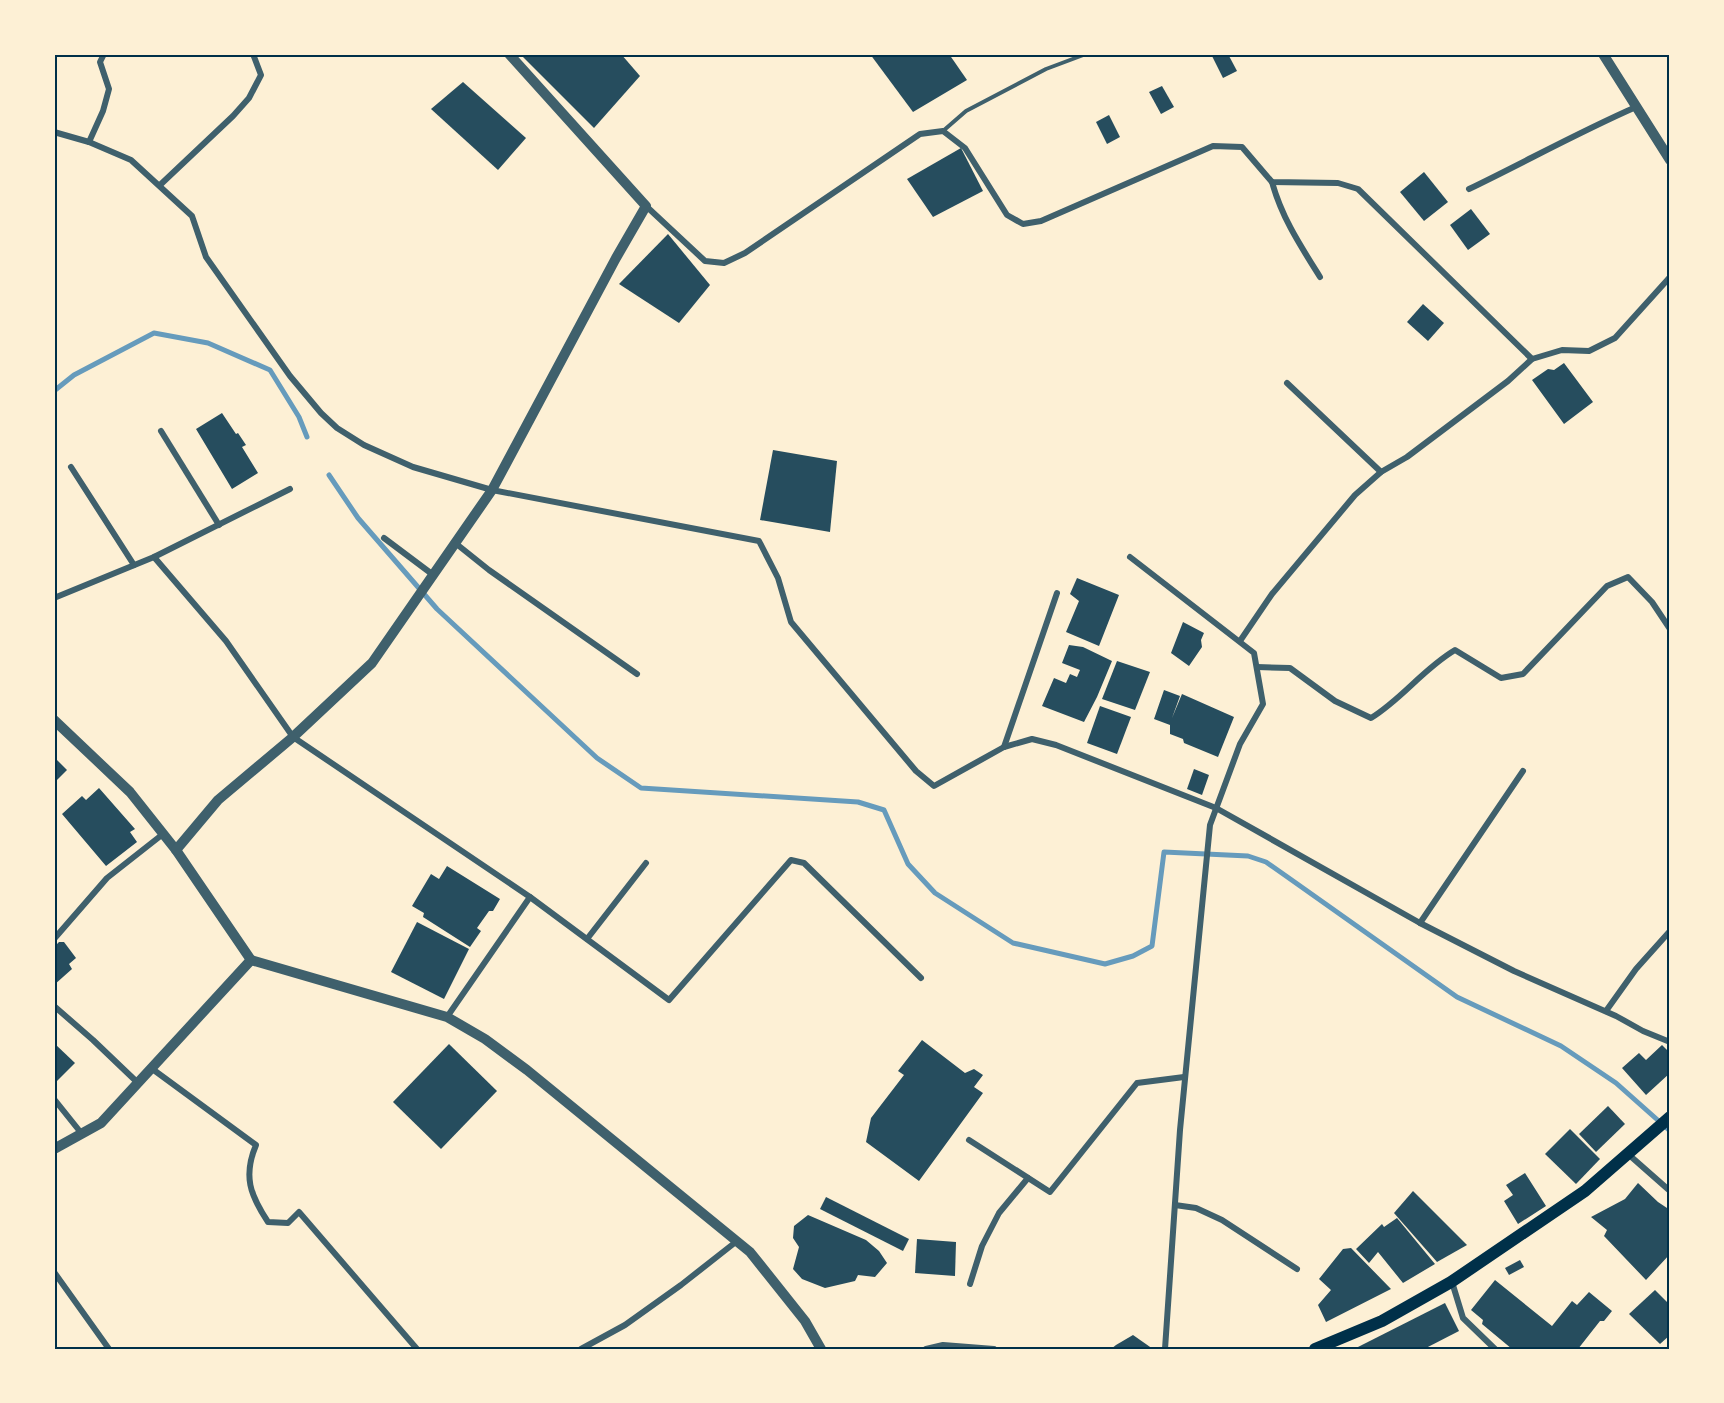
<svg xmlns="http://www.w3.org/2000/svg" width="1724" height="1403" viewBox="0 0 1724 1403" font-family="Literata,serif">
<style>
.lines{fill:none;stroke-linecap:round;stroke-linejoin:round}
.stream{stroke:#669bbc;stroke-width:5}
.building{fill:#264d5e}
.service{stroke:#3f606c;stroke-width:4}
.minor{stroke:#3f606c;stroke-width:6}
.tertiary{stroke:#3f606c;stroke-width:10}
.secondary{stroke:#003049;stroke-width:12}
.neatline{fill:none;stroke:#003049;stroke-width:2}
</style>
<rect width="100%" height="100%" fill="#fdf0d5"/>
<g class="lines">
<g class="stream">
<path d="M54 391 74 375 154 333 208 343 270 370 299 417 307 437"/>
<path d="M329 475 358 518 437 609 597 758 641 788 858 802 884 810 908 864 935 893 1013 943 1105 964 1133 956 1152 946 1164 852 1248 856 1266 862 1286 876 1457 997 1561 1046 1616 1083 1670 1131"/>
</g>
</g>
<g class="building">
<path d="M524 54H621L640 76 594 128 522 56Z"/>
<path d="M870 54H949L967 80 913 112Z"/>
<path d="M1216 54H1228L1237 71 1223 78 1212 56Z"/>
<path d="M463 82 526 138 498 170 431 109Z"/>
<path d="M1162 86 1174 107 1161 114 1149 92Z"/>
<path d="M1109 115 1120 137 1107 144 1096 122Z"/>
<path d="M961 148 983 191 933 217 907 179Z"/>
<path d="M1424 172 1448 202 1424 221 1400 192Z"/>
<path d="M1471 209 1490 234 1468 250 1450 225Z"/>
<path d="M668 234 710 285 679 323 619 284Z"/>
<path d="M1423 304 1444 323 1428 341 1407 322Z"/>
<path d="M1564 363 1593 402 1564 424 1532 380 1548 369 1554 370Z"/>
<path d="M222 413 236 434 238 433 246 445 242 447 258 473 232 489 196 429Z"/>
<path d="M773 450 837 461 830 532 760 520Z"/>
<path d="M1077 578 1119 595 1099 646 1066 632 1079 601 1070 594Z"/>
<path d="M1183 622 1204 633 1201 640 1202 647 1189 666 1171 653Z"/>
<path d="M1069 645 1083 647 1112 661 1097 697 1084 722 1042 706 1054 678 1066 683 1070 674 1077 677 1080 670 1062 663Z"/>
<path d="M1117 661 1150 672 1135 710 1102 699Z"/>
<path d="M1164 690 1180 696 1172 718 1182 694 1234 717 1218 757 1184 743 1183 739 1170 734V725L1154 719Z"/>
<path d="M1100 706 1131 717 1117 754 1087 743Z"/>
<path d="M54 757 67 770 54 783Z"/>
<path d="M1194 769 1209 775 1202 795 1187 789Z"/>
<path d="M99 788 135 829 130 832 137 842 106 866 62 814 82 796 86 800Z"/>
<path d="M447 866 500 899 493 911H489L477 928 481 931 470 947 423 917 424 913 412 906 431 874 439 879Z"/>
<path d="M417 922 469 949 444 999 391 972Z"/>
<path d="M59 942H64L76 958 69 964 72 969 54 985V954L56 953 54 947Z"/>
<path d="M922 1040 965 1073 974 1069 983 1075 974 1087 983 1093 919 1181 866 1142 871 1118 904 1075 898 1071Z"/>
<path d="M54 1043 75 1063 54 1084Z"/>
<path d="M449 1044 497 1091 441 1149 393 1102Z"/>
<path d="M1662 1045 1670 1053V1073L1646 1095 1622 1068 1639 1053 1646 1060Z"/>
<path d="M1608 1106 1625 1124 1596 1152 1579 1134Z"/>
<path d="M1570 1129 1600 1159 1576 1184 1545 1154Z"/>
<path d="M1525 1173 1546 1206 1518 1224 1504 1201 1513 1195 1506 1185Z"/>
<path d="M1638 1183 1658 1202 1670 1210V1254L1646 1280 1604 1236 1607 1230 1591 1217 1625 1199Z"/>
<path d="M1413 1191 1467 1245 1437 1262 1394 1213Z"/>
<path d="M826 1197 909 1239 903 1251 820 1209Z"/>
<path d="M808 1215 866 1240 879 1251 887 1263 875 1277 858 1275 855 1281 825 1288 802 1279 793 1269 799 1247 793 1238 794 1226Z"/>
<path d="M1397 1218 1435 1264 1403 1283 1378 1252 1369 1263 1356 1249 1382 1224 1384 1227Z"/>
<path d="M917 1239 956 1242 955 1276 915 1273Z"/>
<path d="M1351 1248 1391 1289 1326 1322 1318 1305 1331 1290 1319 1279 1343 1249Z"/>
<path d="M1520 1260 1524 1267 1509 1275 1505 1268Z"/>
<path d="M1495 1280 1552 1326 1572 1301 1577 1305 1589 1292 1612 1311 1604 1321H1600L1578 1349H1512L1482 1324 1483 1320 1471 1310Z"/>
<path d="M1655 1290 1670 1305V1335L1660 1344 1629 1314Z"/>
<path d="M1445 1303 1459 1331 1424 1349H1354Z"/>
<path d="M1133 1335 1153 1349H1111L1116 1345Z"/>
</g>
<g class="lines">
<path class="service" d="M943 131 966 111 1046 69 1086 54"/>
<g class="minor">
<path d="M54 132 89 142 131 160 192 216 206 257 290 376 321 413 337 428 364 445 413 467 492 490 759 541 778 578 791 622 916 771 934 786 1004 747 1032 739 1056 745 1216 808 1420 923 1514 971 1616 1016 1643 1031 1670 1042"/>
<path d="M89 142 103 111 109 89 100 62 104 54"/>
<path d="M1272 182C1282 218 1300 245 1320 277"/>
<path d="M160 185 233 116 249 98 261 75 253 54"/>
<path d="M1469 189C1525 162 1579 132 1636 107"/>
<path d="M646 206 705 261 724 263 745 253 920 134 943 131 965 148 1007 215 1023 224 1041 221 1213 146 1242 147 1272 182 1338 183 1358 189 1532 359"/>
<path d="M1287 383 1381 472"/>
<path d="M161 431 219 525"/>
<path d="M71 467 134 565"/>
<path d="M384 538 432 574"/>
<path d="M454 542 489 570 637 674"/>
<path d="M154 557 226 641 293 737 530 897 669 1000 791 860 804 863 921 978"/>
<path d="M1130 557 1254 653 1263 704 1240 744 1210 825 1180 1130 1165 1349"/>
<path d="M54 598 154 557 290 489"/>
<path d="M1240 641 1272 594 1355 495 1381 472 1407 457 1508 381 1532 359 1562 350 1589 351 1615 338 1670 277"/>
<path d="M1257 667 1290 668 1335 701 1371 718C1402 699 1423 669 1455 650L1501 678 1523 674 1607 586 1628 577 1652 602 1670 629"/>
<path d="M1004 747 1057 593"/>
<path d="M1420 923 1523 771"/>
<path d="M54 939 107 878 163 834"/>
<path d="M587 939 646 863"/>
<path d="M54 1006 93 1040 138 1083"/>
<path d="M1606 1011 1636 969 1670 931"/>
<path d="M447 1017 530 897"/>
<path d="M151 1068 256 1145C243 1176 250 1195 268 1222L288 1223 299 1212 417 1349"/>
<path d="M54 1099 82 1134"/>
<path d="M969 1140 1050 1192 1137 1083 1184 1077"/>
<path d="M1628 1154 1670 1191"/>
<path d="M1175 1205 1196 1208 1222 1220 1297 1269"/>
<path d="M54 1272 109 1349"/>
<path d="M1452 1282 1463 1318 1495 1349"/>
<path d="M970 1284 982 1246 999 1213 1028 1178"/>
<path d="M581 1349 625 1325 681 1285 737 1241"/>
<path d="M926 1349 943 1345 994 1349"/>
</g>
<g class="tertiary">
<path d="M1603 54 1670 160"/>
<path d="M54 720 130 792 176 850 251 960 447 1017 485 1039 527 1070 750 1252 805 1321 821 1349"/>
<path d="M176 850 218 800 293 737 372 663 492 490 616 258 646 206 509 54"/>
<path d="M54 1149 101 1123 251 960"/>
</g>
<path class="secondary" d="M1315 1349 1382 1321 1451 1282 1585 1191 1670 1117"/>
</g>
<rect width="1724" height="1403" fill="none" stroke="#fdf0d5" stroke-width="111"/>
<rect x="56" y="56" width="1612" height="1292" class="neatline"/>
</svg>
